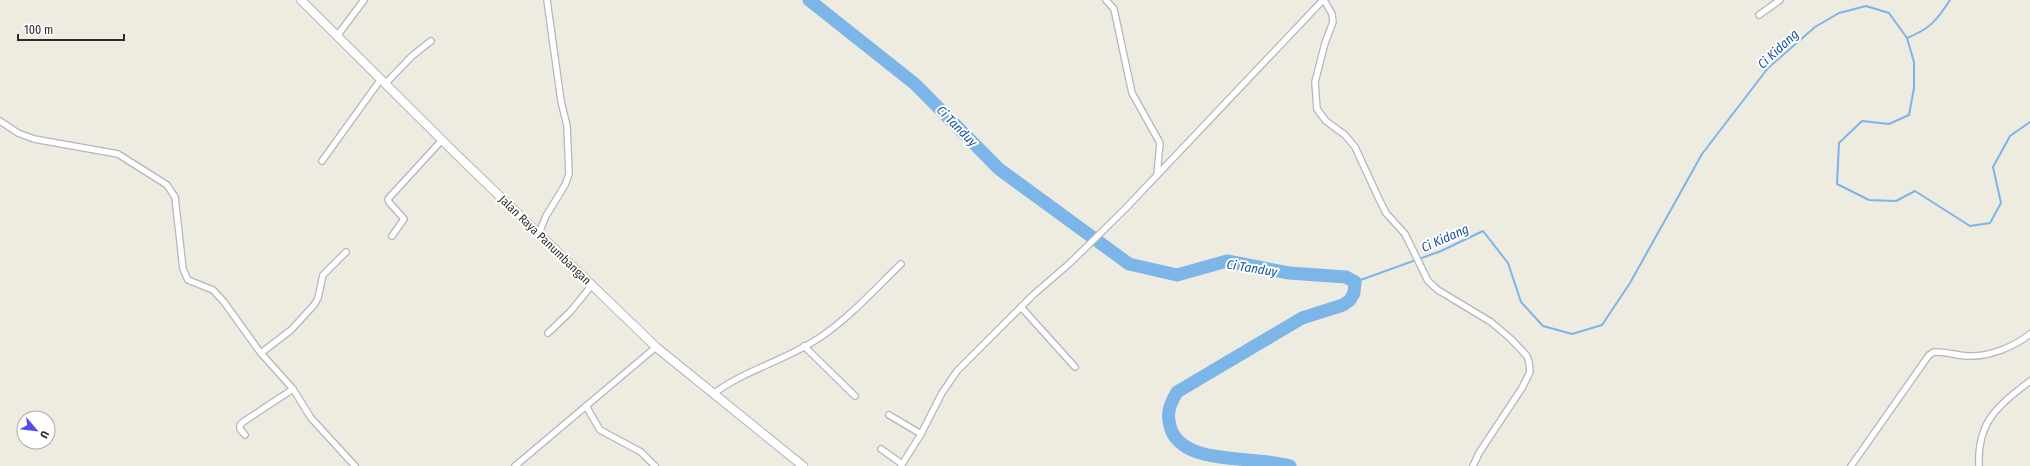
<svg xmlns="http://www.w3.org/2000/svg" width="2030" height="466" viewBox="0 0 2030 466" font-family="'Fira Sans Condensed',sans-serif">
<style>
.lines{fill:none;stroke-linecap:round;stroke-linejoin:round}
.stream{stroke:#7cb5e8;stroke-width:2}
.river{stroke:#7cb5e8;stroke-width:13}
.street-casing{stroke:#b5b4c0;stroke-width:8}
.secondary-casing{stroke:#b5b4c0;stroke-width:10}
.street{stroke:#fff;stroke-width:5.5}
.secondary{stroke:#fff;stroke-width:8}
.labels{text-anchor:middle;dominant-baseline:central;stroke-width:4;stroke-linejoin:round;paint-order:stroke}
.street-label{font-size:12px;fill:#2d2d2d;stroke:#fff}
.water-label{font-size:13px;font-style:italic;fill:#165198;stroke:#fff}
</style>
<rect width="100%" height="100%" fill="#eeebe1"/>
<g class="lines">
<g class="stream">
<path d="M1907 38C1930 29 1937 20 1950 0"/>
<path d="M1355 282 1441 251 1483 231 1508 263 1521 302 1543 326 1572 334 1602 325 1630 283 1702 154 1768 68 1815 27 1839 13 1866 6 1889 13 1907 38 1914 62V88L1909 115 1889 124 1862 121 1839 143 1837 184 1869 200 1896 201 1915 191 1970 226 1990 223 2001 203 1993 167 2010 136 2030 122"/>
</g>
<path class="river" d="M809 0 915 84 999 169 1129 264 1177 275 1227 261 1289 273 1346 277 1355 282 1354 293 1350 300 1343 305 1302 318 1177 392C1168 407 1166 416 1172 432 1189 466 1253 455 1290 466"/>
<g class="street-casing">
<g id="street">
<path d="M1106 0 1114 9 1132 93 1160 143 1157 175"/>
<path d="M1324 0 1332 14 1333 22 1325 43 1315 82 1317 109 1326 121 1345 135 1355 147 1379 199 1386 213 1405 234 1428 281 1438 290 1491 322 1511 339 1527 356 1529 362 1530 372 1522 388 1479 453 1473 466"/>
<path d="M1759 15 1780 0"/>
<path d="M337 36 364 0"/>
<path d="M385 84 412 56 431 41"/>
<path d="M0 121 18 133 34 139 118 154 167 185 175 197 183 269 188 280 213 290 224 302 260 352 293 389 311 418 355 466"/>
<path d="M322 161 381 79"/>
<path d="M539 233 546 216 565 185 569 174 567 126 561 101 547 0"/>
<path d="M392 236 404 219 389 202 388 199 442 140"/>
<path d="M1021 307 1075 367"/>
<path d="M548 333 570 312 592 285"/>
<path d="M804 346 855 396"/>
<path d="M261 353 291 330 314 305 318 298 323 275 346 252"/>
<path d="M713 394C746 369 788 360 822 336 851 316 875 289 901 264"/>
<path d="M586 406 600 430 641 452 655 466"/>
<path d="M889 415 921 434"/>
<path d="M245 435 240 429V425L243 422 293 389"/>
<path d="M881 449 902 464"/>
<path d="M515 466 656 347"/>
<path d="M901 466 921 434 942 393 957 371 1033 295 1070 263 1125 209 1323 0"/>
<path d="M1851 466 1929 355 1934 352C1946 351 1957 356 1968 356 1989 357 2014 347 2030 334"/>
<path d="M1979 466C1977 421 1998 406 2030 381"/>
</g>
</g>
<g class="secondary-casing">
<path id="secondary" d="M301 0 455 153 656 347 803 466"/>
</g>
<use href="#street" class="street"/>
<use href="#secondary" class="secondary"/>
</g>
<g class="labels">
<g class="street-label">
<text transform="translate(545 240) rotate(44)">Jalan Raya Panumbangan</text>
</g>
<g class="water-label">
<text transform="translate(1778 49) rotate(-43)">Ci Kidang</text>
<text transform="translate(957 126) rotate(45)">Ci Tanduy</text>
<text transform="translate(1445 238) rotate(-24)">Ci Kidang</text>
<text transform="translate(1252 268) rotate(9)">Ci Tanduy</text>
</g>
</g>
<g transform="translate(36 430) rotate(118)"><circle r="19" fill="#ffffff" stroke="#ababab"/>
<path d="M0-3L7 15L0 10L-7 15Z" fill="#504def"/>
<text y="-6" font-size="11" font-weight="bold" text-anchor="middle" fill="#2d2d2d">U</text>
</g>
<path d="M18 34v6h106v-6" fill="none" stroke="#2d2d2d" stroke-width="2"/>
<text x="24" y="34" font-size="12" fill="#2d2d2d" stroke="#ffffff" stroke-width="3" paint-order="stroke">100 m</text>
</svg>
